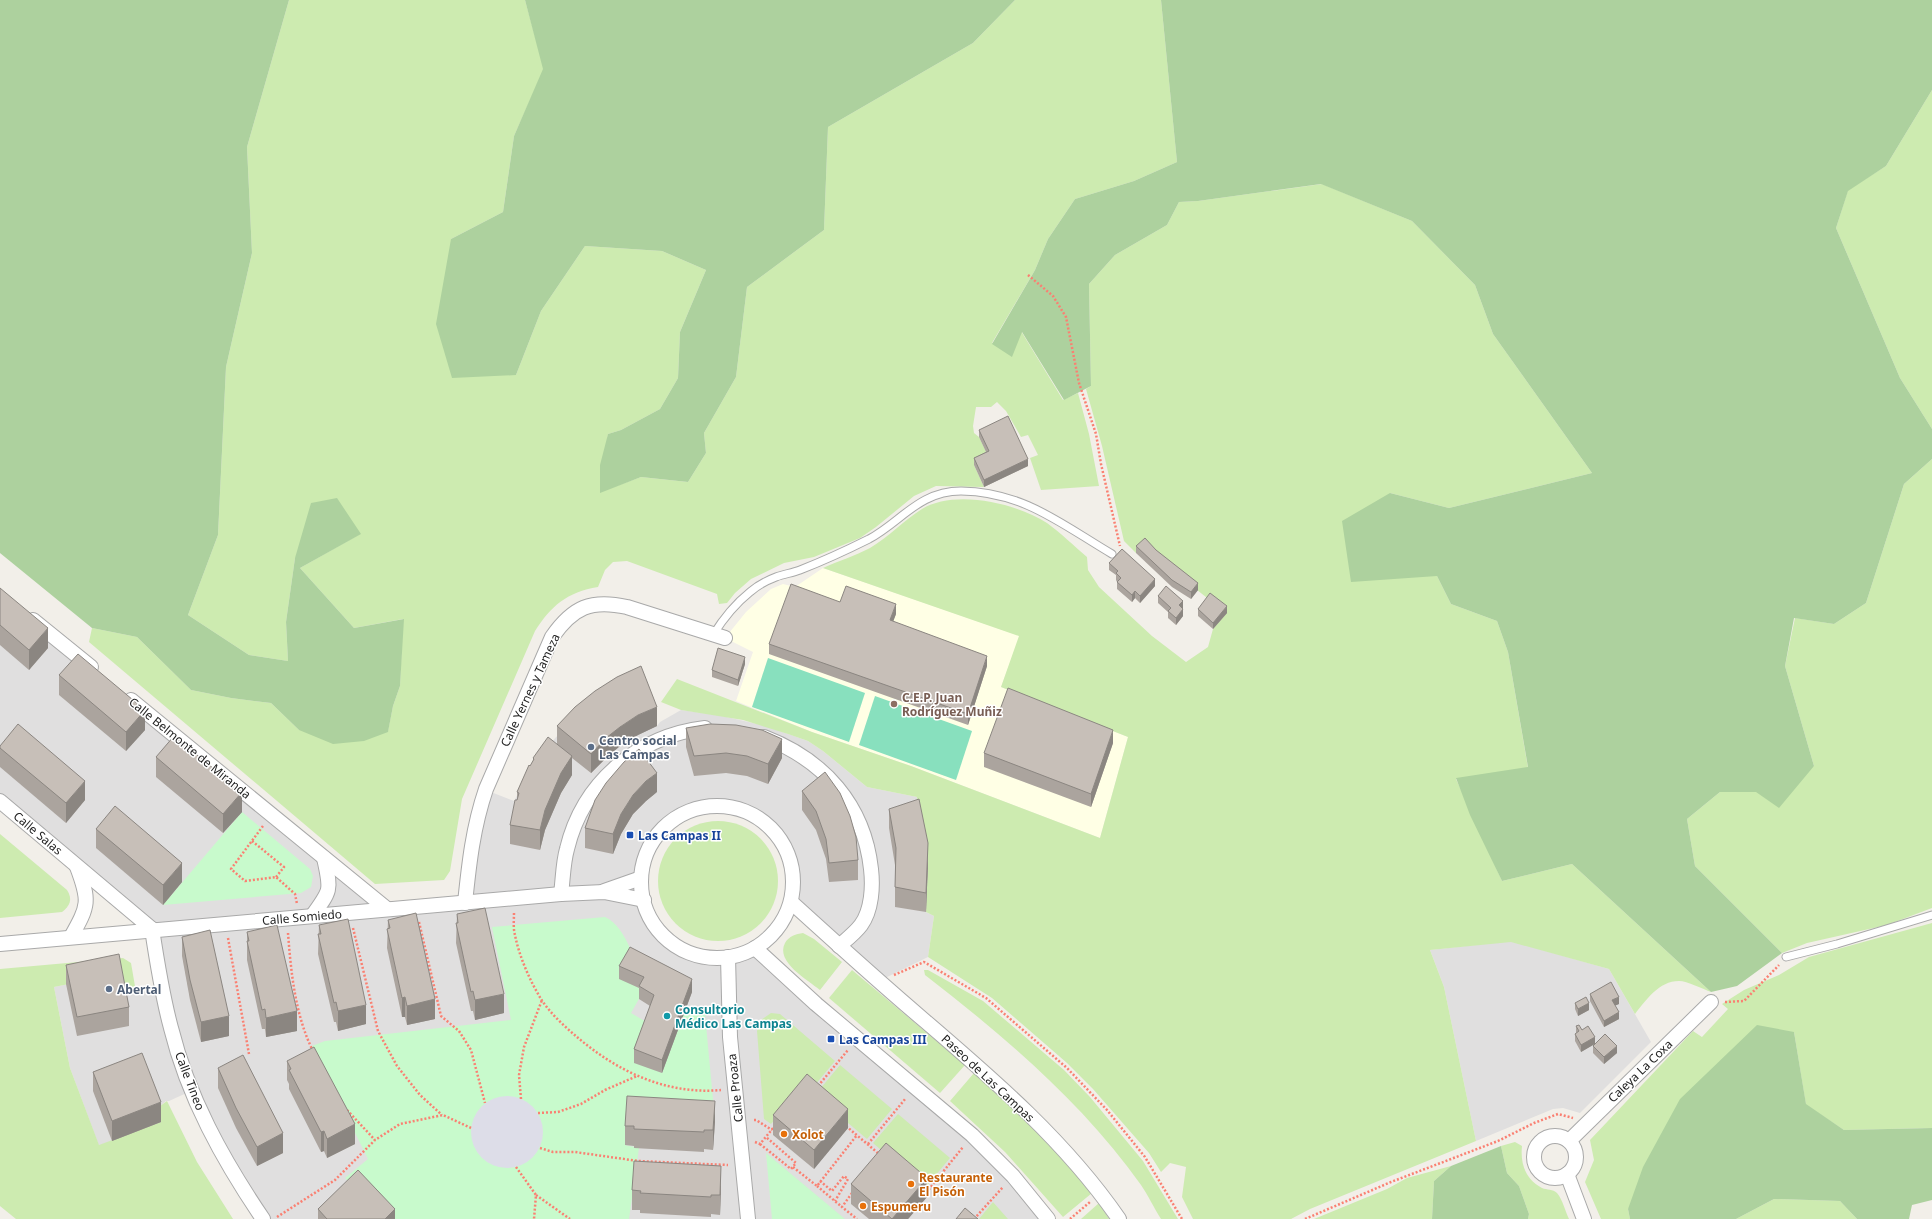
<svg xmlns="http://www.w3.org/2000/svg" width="1932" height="1219" viewBox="0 0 1932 1219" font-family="'Noto Sans',sans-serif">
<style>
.residential{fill:#e0dfdf}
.education{fill:#ffffe5}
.grass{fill:#cdebb0}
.forest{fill:#add19e}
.park{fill:#c8facc}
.pitch{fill:#88e0be}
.plaza{fill:#dddde8}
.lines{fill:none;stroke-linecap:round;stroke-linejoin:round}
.lane-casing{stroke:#a9a9a9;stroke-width:9}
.street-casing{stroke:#a9a9a9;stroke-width:16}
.path{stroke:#fa8072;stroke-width:2.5;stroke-dasharray:2 2;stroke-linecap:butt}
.lane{stroke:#fff;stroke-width:7}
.street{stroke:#fff;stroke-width:14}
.wall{fill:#aba49e}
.shaded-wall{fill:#8b8681}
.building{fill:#c7bfb8;stroke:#8b8681}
.education-dot{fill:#8d6e63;stroke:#fff;stroke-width:1.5}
.service-dot{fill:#5c6f8a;stroke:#fff;stroke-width:1.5}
.transit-dot{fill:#1a4fb4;stroke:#fff;stroke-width:1.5}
.culture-dot{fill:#0f9aa8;stroke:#fff;stroke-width:1.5}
.food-dot{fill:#e8710a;stroke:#fff;stroke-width:1.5}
.labels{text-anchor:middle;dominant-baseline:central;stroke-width:3;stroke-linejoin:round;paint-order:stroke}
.street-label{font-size:12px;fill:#222;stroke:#fff}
.education-label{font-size:12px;font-weight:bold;fill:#785e54;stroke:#fff;text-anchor:start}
.service-label{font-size:12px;font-weight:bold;fill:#4e5e75;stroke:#fff;text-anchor:start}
.transit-label{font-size:12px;font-weight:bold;fill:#164399;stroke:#fff;text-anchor:start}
.culture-label{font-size:12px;font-weight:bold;fill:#0d838f;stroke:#fff;text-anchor:start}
.food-label{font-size:12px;font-weight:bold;fill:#c56008;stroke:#fff;text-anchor:start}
</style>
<rect width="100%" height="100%" fill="#f2efe9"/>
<g class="residential">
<path d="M0 593 387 910 465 903 486 790 514 801 534 765 548 746 568 724 657 726 660 722 681 710 718 715 766 726 808 741 823 751 867 787 917 797V813L928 863 926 912 934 916 928 957 883 979 797 903V874L792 853 775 825 745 808 718 802 700 804 676 814 657 833 645 852 638 875 643 907 654 931 667 946 691 958 717 962 737 959 755 953 983 1150 1047 1219H263L191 1091 169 1101H166L157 1109 161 1122 99 1146 70 1068 54 987 119 974 123 991 164 992 152 929 0 800Z"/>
<path d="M1511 941 1609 969 1651 1042 1580 1113 1563 1108 1553 1109 1476 1141 1444 987 1430 950Z"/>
</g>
<path class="education" d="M823 568 1020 636 1001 687 1128 737 1100 838 911 766 812 732 736 701 753 652 725 638 746 612 771 589 783 584 795 587Z"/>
<g class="grass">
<path d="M289 0H525L544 69 514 136 503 212 451 239 516 375 541 311 585 246 662 251 706 270 680 332 678 378 660 409 621 430 608 434 600 492 641 477 688 482 706 453 704 433 736 377 747 287 824 230 828 127 973 43 1015 0H1161L1177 162 1134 181 1075 199 1048 239 1035 270 992 343 1021 331 1063 400 1078 393 1089 434 1099 486 1041 490 1030 458 1038 455 1028 435 1021 437 1006 411 997 402 991 407H976L973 426 974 433 979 437 989 458 974 465 984 487 936 486 914 496 876 527 860 538 814 557 784 563 751 579 735 593 727 603 719 604 717 594 627 561 613 562 605 570 598 587C567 592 551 606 535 631L462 799 450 871 444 880 375 884 89 642 92 628 137 637 191 690 231 698 271 703 299 730 388 731 393 706 400 686 403 619 354 628 300 568 360 534 295 558 286 622 288 661 249 655 188 615 218 535 226 367 252 253 247 147Z"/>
<path d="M1932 90V429L1900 378 1836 228 1848 190 1886 166Z"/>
<path d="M1322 184 1412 221 1475 285 1493 334 1592 473 1449 508 1390 493 1437 576 1451 604 1497 621 1508 652 1528 768 1456 779 1502 881 1572 864 1711 992C1703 989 1687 981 1679 981 1659 981 1646 1000 1635 1014L1609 969 1511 942 1430 950 1444 987 1476 1141 1310 1209 1291 1219H1193L1182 1197 1186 1167 1170 1163 1161 1172 1149 1153 1093 1089 1067 1063 992 998 928 957 934 916 926 912 928 863 917 813V797L867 787 823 751 808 741 788 734 743 720 681 710 661 702 677 679 812 732 911 766 1100 838 1128 737 1001 687 1019 636 823 568C838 561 855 556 870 548 889 537 904 520 922 509 955 489 1016 503 1047 523 1061 533 1074 546 1087 557L1088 570 1099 587 1152 636 1186 662 1208 647 1213 629 1226 613 1182 578 1145 545 1136 553 1124 541 1102 446 1086 389 1091 386 1089 284 1115 255 1167 225 1179 202 1198 201Z"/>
<path d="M1932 459V908L1887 925 1807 943 1782 953 1695 866 1687 819 1720 792H1756L1814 766 1785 666 1795 618 1834 624 1866 603 1904 484Z"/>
<circle cx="718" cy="881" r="60"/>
<path d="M0 834 67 890C73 899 70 906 62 912L0 918Z"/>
<path d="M1932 923V1128L1844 1130 1806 1105 1794 1032 1628 1209 1630 1219H1601L1585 1182 1594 1160 1590 1140 1693 1031 1702 1037 1728 1009 1722 1004 1744 990 1779 975 1809 957Z"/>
<path d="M803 933 814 939 842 962 820 990C808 980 775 962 785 943 789 936 796 934 803 933Z"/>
<path d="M123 958 131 963 136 992 122 991 119 974 54 987 70 1068 99 1145 161 1122 156 1109 167 1101 197 1162 233 1219H16L0 1206V969Z"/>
<path d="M852 970 965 1065 940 1093 829 998Z"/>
<path d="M924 970H928L983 1001 1064 1070 1090 1097 1143 1161 1178 1219H1161C1154 1208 1148 1195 1141 1185 1083 1103 1004 1036 925 975Z"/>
<path d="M771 1013 780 1014 835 1061 810 1091 805 1087 771 1124 764 1119 757 1031 761 1020Z"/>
<path d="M840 1065 892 1109 867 1139 815 1095Z"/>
<path d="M974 1073C1016 1110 1055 1149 1092 1193L1063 1217 1005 1152 950 1101Z"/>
<path d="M898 1114 950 1158 925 1188 873 1143Z"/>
<path d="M1515 1142 1522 1146C1520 1164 1526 1180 1542 1188 1547 1190 1553 1189 1557 1193 1563 1200 1565 1211 1569 1219H1528L1529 1214 1519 1186 1507 1173 1501 1146Z"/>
<path d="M1451 1166 1434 1181 1432 1219H1314L1387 1189 1407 1178Z"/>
<path d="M1774 1199 1840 1201 1857 1219H1736Z"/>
<path d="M993 1202 1008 1219H979Z"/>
<path d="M1099 1203 1109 1219H1081Z"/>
</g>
<g class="forest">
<path d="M0 0H289L247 147 252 253 226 367 218 535 188 615 249 655 288 661 286 622 295 558 311 503 337 498 361 534 300 568 354 628 404 619 400 686 393 706 388 732 364 741 333 744 299 730 271 703 231 698 191 690 137 637 92 628 0 553Z"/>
<path d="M525 0H1015L973 43 828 127 824 230 747 287 736 377 704 433 706 453 688 482 641 477 600 493V465L608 434 621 430 660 409 678 378 680 332 706 270 662 251 585 246 541 311 516 375 452 378 436 324 451 239 503 212 514 136 543 69Z"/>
<path d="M1161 0H1932V90L1886 166 1848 191 1836 228 1900 378 1932 429V459L1904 484 1866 603 1834 624 1794 618 1785 666 1814 766 1779 808 1756 792H1720L1687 819 1695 866 1782 953 1737 986 1711 992 1572 864 1502 881 1470 815 1456 778 1528 767 1508 652 1497 621 1451 604 1437 576 1351 582 1342 521 1390 493 1449 508 1592 473 1493 334 1475 285 1412 221 1321 184 1198 201 1179 202 1167 225 1115 255 1089 284 1091 386 1064 400 1022 332 1012 357 992 344 1035 270 1048 239 1075 199 1134 181 1177 162Z"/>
<path d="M1757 1025 1794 1032 1806 1104 1844 1130 1932 1128V1200L1912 1205 1909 1219H1857L1840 1201 1774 1199 1736 1219H1630L1628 1209 1643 1167 1680 1099Z"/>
<path d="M1501 1146 1507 1173 1519 1186 1529 1214 1528 1219H1432L1434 1181 1451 1166Z"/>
</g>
<g class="park">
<path d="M242 812 310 869 313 876 311 887 301 893 163 905Z"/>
<path d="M605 917C628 927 637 969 644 990L631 1013 648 1023 662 1073 686 1007 705 1014 715 1121 627 1116 625 1145 639 1148 629 1219H385L345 1178 368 1159 312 1046 325 1041 511 1020 492 927Z"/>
<path d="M766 1153 845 1219H772Z"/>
</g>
<g class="pitch">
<path d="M768 658 865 693 849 742 752 707Z"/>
<path d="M875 696 972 731 956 780 859 745Z"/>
</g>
<circle class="plaza" cx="507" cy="1132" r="36"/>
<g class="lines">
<g class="lane-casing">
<g id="lane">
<path d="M713 635C723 619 735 604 750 592 757 586 768 580 776 577 784 574 792 573 800 570 823 561 847 550 869 539 901 522 919 491 961 491 1024 492 1061 524 1112 554"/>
<path d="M1786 957 1837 944 1932 915"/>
</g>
</g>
<g class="street-casing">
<g id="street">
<path d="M33 620 91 667"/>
<path d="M131 700 387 909"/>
<path d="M764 737C824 760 864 805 871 869 873 886 872 910 861 925 855 933 846 940 839 946"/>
<path d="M0 801 152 929"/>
<circle cx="717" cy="882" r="76"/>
<path d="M604 891 641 878"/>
<path d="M561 894C563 879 563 863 567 849 583 782 638 736 705 728"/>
<path d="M791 902C835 942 879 982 925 1021 995 1081 1066 1142 1119 1219"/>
<path d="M465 903C469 864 473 827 486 789L552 637C573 607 591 599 627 607L725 638"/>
<path d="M312 916C332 889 331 890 324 858"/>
<path d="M152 929C157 962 162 995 171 1028 188 1097 223 1160 263 1219"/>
<path d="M71 937C89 905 90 901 77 867"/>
<path d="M0 944 561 894 604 892 644 900"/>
<path d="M755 948 816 1004 972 1135 1013 1176 1048 1219"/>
<path d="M728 957 730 1037 748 1219"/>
<circle cx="1555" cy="1157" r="21"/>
<path d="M1569 1141 1711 1002"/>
<path d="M1567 1174 1584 1219"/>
</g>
</g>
<g class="path">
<path d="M1028 275 1053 296 1066 317 1079 383 1096 434 1101 464 1120 546"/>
<path d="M263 826 231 869 245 881 276 877 295 894 297 904"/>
<path d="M252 841 284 867 276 877"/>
<path d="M514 913C514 920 513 928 515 935 519 956 530 981 541 999 550 1013 564 1026 577 1037 617 1071 666 1095 721 1090"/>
<path d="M419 922 441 1016 459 1031 471 1050 485 1103"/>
<path d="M353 928 378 1031 397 1066 420 1095 442 1115"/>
<path d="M288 933C291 972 295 1015 313 1051"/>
<path d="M228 938 249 1054"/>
<path d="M894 975 924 962 986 998 1067 1068 1107 1110 1145 1157 1182 1219"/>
<path d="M1725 1002 1744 1001 1779 965"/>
<path d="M818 1086 848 1050"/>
<path d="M521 1099 519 1075 524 1047 542 1000"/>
<path d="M347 1110 375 1140"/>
<path d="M538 1113 558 1112 581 1104 605 1090 637 1076"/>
<path d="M754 1120H756L772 1130"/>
<path d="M846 1126 879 1154"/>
<path d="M755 1142 760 1144 774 1127"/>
<path d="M760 1144 791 1169 796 1163 766 1137"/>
<path d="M868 1144 906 1098"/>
<path d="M540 1148 553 1152H575L638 1161 728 1165"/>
<path d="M516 1167 536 1195 534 1219"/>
<path d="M793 1167 817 1186 857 1135"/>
<path d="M820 1181 832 1191 844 1176 848 1179 835 1201"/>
<path d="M817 1186 842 1207"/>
<path d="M852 1193 842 1207 857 1219"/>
<path d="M926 1193 963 1147"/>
<path d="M536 1195 570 1219"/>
<path d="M277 1217 335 1180 375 1140 400 1124 443 1115 471 1128"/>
<path d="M974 1219 1003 1187"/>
<path d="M1070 1219 1090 1202"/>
<path d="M1305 1219 1391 1182 1498 1141 1534 1123 1558 1114 1573 1118"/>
</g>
<use href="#lane" class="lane"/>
<use href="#street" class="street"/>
</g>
<g class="wall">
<path d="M979 430 1028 466 984 487 974 465V458L986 452 979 437Z"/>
<path d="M1136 546 1156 550 1198 590 1191 599 1172 587 1136 553Z"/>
<path d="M1109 563 1155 586 1140 603 1135 598 1132 602 1117 589V582L1116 580V575L1109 570Z"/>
<path d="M0 588 48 648 29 670 0 645Z"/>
<path d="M1158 596 1183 608V616L1176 625 1168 618V612L1158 603Z"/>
<path d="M1198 609 1227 613 1213 629 1198 616Z"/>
<path d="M896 614 893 621 987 666 968 725 769 654V644Z"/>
<path d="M745 664 738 686 712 677V670Z"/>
<path d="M59 675 145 730 126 751 59 695Z"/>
<path d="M557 726H657L638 735 620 746 606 758 591 773 572 758V775L561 793 545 830 540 850 510 844V825L517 799V792L533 762V758L557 744Z"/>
<path d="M686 728 782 758 768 784 747 776 726 773 694 776 686 747Z"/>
<path d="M1113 743 1091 807 984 767V753Z"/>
<path d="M0 746 85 800 66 823 0 767Z"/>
<path d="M156 757 242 812 223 833 156 777Z"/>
<path d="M802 791 858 860V880L829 882 826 859 816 830 802 810Z"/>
<path d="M657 792 646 801 633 814 621 834 613 854 585 848V828Z"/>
<path d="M889 809 928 863 926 912 895 907V865L889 828Z"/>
<path d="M96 829 182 882 163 905 96 848Z"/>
<path d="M457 914 504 1013 475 1020 473 1011H471L456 943Z"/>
<path d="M388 920 435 1019 407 1025 405 1017H402L387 948Z"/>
<path d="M319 925 366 1024 338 1031 336 1022H334L318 954Z"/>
<path d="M247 932 297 1031 266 1037 265 1029H262L247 960Z"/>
<path d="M182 937 229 1036 201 1042 190 1000 182 956Z"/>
<path d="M66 965 129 1007V1026L77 1036 66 984Z"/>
<path d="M619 966 692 992 662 1073 634 1063V1049L650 1006 639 999V988L619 979Z"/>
<path d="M1590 994 1619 1004 1615 1005 1619 1019 1604 1027 1590 1001Z"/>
<path d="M1575 1003 1589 1010 1578 1016 1575 1009Z"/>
<path d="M1576 1026 1582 1030 1595 1044 1617 1053 1604 1064 1593 1053V1046L1594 1044 1581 1052 1575 1041V1034L1576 1033Z"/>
<path d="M287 1061 355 1144 327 1158 324 1151 321 1152 289 1089V1084L287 1080Z"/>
<path d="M218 1068 283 1153 257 1166 236 1128 218 1088Z"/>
<path d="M93 1072 161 1122 112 1141 93 1091Z"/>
<path d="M773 1115 848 1128 814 1169 773 1135Z"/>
<path d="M715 1121 713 1150 704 1149V1152L634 1148V1146L625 1145V1126Z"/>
<path d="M851 1184 927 1197 908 1219H869L851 1204Z"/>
<path d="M721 1186 720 1215 711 1214V1217L640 1213V1210H632V1190Z"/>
<path d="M318 1209 395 1219H318Z"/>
</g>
<g class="shaded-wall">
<path d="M1028 459V466L984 487V480Z"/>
<path d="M1155 579V586L1140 603V596Z"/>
<path d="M1198 583V590L1191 599V592Z"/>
<path d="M1135 591V598L1132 602V595Z"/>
<path d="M1183 601V608L1179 612V605Z"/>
<path d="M896 604V614L890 630V620Z"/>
<path d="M1227 606V613L1213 629V623Z"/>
<path d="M1183 609V616L1176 625V618Z"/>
<path d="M48 628V648L29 670V650Z"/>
<path d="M987 656V666L968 725V714Z"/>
<path d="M745 657V664L738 686V680Z"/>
<path d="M657 707V726L638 735 620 746 606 758 591 773V754L606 738 620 727 638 715Z"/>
<path d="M145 710V730L126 751V732Z"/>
<path d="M1113 730V743L1091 807V794Z"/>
<path d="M782 739V758L768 784V764Z"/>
<path d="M572 756V775L561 793 545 830 540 850V830L545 810 561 773Z"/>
<path d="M657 773V792L646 801 633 814 621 834 613 854V834L621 814 633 795 646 781Z"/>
<path d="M85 781V800L66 823V803Z"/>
<path d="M242 792V812L223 833V814Z"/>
<path d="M928 843V863L926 912V893Z"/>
<path d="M182 863V882L163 905V885Z"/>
<path d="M692 979V992L662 1073V1060Z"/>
<path d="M504 994V1013L475 1020V1000Z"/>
<path d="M405 997V1017H402V998Z"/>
<path d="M1619 997V1004L1612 1007V1000Z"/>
<path d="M435 999V1019L407 1025V1006Z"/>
<path d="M1589 1003V1010L1578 1016V1009Z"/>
<path d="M366 1005V1024L338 1031V1011Z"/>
<path d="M297 1011V1031L266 1037V1018Z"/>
<path d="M1619 1012V1019L1604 1027V1021Z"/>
<path d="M229 1016V1036L201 1042V1022Z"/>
<path d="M1595 1037V1044L1581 1052V1045Z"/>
<path d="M1617 1046V1053L1604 1064V1057Z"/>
<path d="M715 1101V1121L713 1150V1130Z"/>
<path d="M161 1102V1122L112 1141V1121Z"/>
<path d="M848 1109V1128L814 1169V1150Z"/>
<path d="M355 1124V1144L327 1158V1139Z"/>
<path d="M324 1131V1151L321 1152V1132Z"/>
<path d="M283 1133V1153L257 1166V1147Z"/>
<path d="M721 1166V1186L720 1215V1195Z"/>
<path d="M927 1178V1197L908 1219H892Z"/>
<path d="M395 1209V1219H385Z"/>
</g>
<g class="building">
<path d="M1008 416 1028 459 984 480 974 458 989 451 979 430Z"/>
<path d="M1145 538 1156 550 1198 583 1191 592 1172 580 1136 546Z"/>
<path d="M1122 549 1155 579 1140 596 1135 591 1132 595 1117 582 1121 578 1116 573 1118 571 1109 563Z"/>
<path d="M791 584 840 602 846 586 896 604 890 620 987 656 968 714 769 644Z"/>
<path d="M1166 586 1183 601 1179 605 1183 609 1176 618 1168 611 1171 608 1158 596Z"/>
<path d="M0 588 48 628 29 650 0 625Z"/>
<path d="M1210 593 1227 606 1213 623 1198 609Z"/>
<path d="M718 648 745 657 738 680 712 670Z"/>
<path d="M78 654 145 710 126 732 59 675Z"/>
<path d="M641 666 657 707 638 715 620 727 606 738 591 754 557 726 575 707 595 691 617 677Z"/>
<path d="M1008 688 1113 730 1091 794 984 753Z"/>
<path d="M18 724 85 781 66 803 0 748V746Z"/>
<path d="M710 724 736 725 762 730 782 739 768 764 747 756 726 753 694 756 686 728Z"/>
<path d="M174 736 242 792 223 814 156 757Z"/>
<path d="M548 737 572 756 561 773 545 810 540 830 510 825 515 800H517L519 793 517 792 529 765 530 766 534 759 533 758Z"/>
<path d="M639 749 657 773 646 781 633 795 621 814 613 834 585 828 595 800 606 783 624 762Z"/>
<path d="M825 772 840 793 850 816 856 837 858 860 829 863 826 839 816 811 802 791Z"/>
<path d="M919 799 928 843 926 893 895 887 896 848 889 809Z"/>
<path d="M115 806 182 863 163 885 96 829Z"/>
<path d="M485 908 504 994 475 1000 473 991 471 992 456 923H458L457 914Z"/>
<path d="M416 913 435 999 407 1006 405 997 402 998 387 929 390 928 388 920Z"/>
<path d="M348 919 366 1005 338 1011 336 1002 334 1003 318 934H321L319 925Z"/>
<path d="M277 925 297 1011 266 1018 265 1009 262 1010 247 941H249L247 932Z"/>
<path d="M210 930 229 1016 201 1022 190 980 182 937Z"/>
<path d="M630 947 692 979 662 1060 634 1049 654 995 639 986 644 977 619 966Z"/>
<path d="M119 954 129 1007 77 1017 66 965Z"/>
<path d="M1611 982 1619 997 1612 1000 1619 1012 1604 1021 1590 994Z"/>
<path d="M1586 997 1589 1003 1578 1009 1575 1003Z"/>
<path d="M1579 1025 1582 1030 1588 1026 1595 1037 1581 1045 1575 1034 1579 1031 1576 1026Z"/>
<path d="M1605 1034 1617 1046 1604 1057 1593 1046Z"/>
<path d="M314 1047 355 1124 327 1139 324 1131 321 1132 289 1070 291 1069 287 1061Z"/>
<path d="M142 1053 161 1102 112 1121 93 1072Z"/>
<path d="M243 1055 283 1133 257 1147 236 1108 218 1068Z"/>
<path d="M807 1074 848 1109 814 1150 773 1115Z"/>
<path d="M627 1096 715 1101 713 1130H704V1132L634 1129V1126H625Z"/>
<path d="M886 1143 927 1178 892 1219 851 1184Z"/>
<path d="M634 1161 721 1166 720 1195H711V1197L640 1193 641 1191 632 1190Z"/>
<path d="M358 1170 395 1209 385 1219H327L318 1209Z"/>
<path d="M965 1208 978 1219H956Z"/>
</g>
<circle class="education-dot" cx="894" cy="704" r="4"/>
<g class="service-dot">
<circle cx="591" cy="747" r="4"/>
<circle cx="109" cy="989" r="4"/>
</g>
<g class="transit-dot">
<rect x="626" y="831" width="8" height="8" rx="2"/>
<rect x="827" y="1035" width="8" height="8" rx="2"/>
</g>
<circle class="culture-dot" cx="667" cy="1016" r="4"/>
<g class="food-dot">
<circle cx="784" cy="1134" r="4"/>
<circle cx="911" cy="1184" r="4"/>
<circle cx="863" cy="1206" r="4"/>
</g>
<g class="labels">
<g class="street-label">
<text transform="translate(530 690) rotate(-65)">Calle Yernes y Tameza</text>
<text transform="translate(190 748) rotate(39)">Calle Belmonte de Miranda</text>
<text transform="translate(38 833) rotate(40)">Calle Salas</text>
<text transform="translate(302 917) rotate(-5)">Calle Somiedo</text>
<text transform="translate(1640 1071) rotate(-44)">Caleya La Coxa</text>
<text transform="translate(988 1078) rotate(43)">Paseo de Las Campas</text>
<text transform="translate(190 1081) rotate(69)">Calle Tineo</text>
<text transform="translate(735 1088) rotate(-96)">Calle Proaza</text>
</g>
<g class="education-label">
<text x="902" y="697">C.E.P. Juan<tspan x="902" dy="14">Rodríguez Muñiz</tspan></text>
</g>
<g class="service-label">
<text x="599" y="740">Centro social<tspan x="599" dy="14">Las Campas</tspan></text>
<text x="117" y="989">Abertal</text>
</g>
<g class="transit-label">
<text x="638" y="835">Las Campas II</text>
<text x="839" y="1039">Las Campas III</text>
</g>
<g class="culture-label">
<text x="675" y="1009">Consultorio<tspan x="675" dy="14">Médico Las Campas</tspan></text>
</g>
<g class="food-label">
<text x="792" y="1134">Xolot</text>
<text x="919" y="1177">Restaurante<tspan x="919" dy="14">El Pisón</tspan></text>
<text x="871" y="1206">Espumeru</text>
</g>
</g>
</svg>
